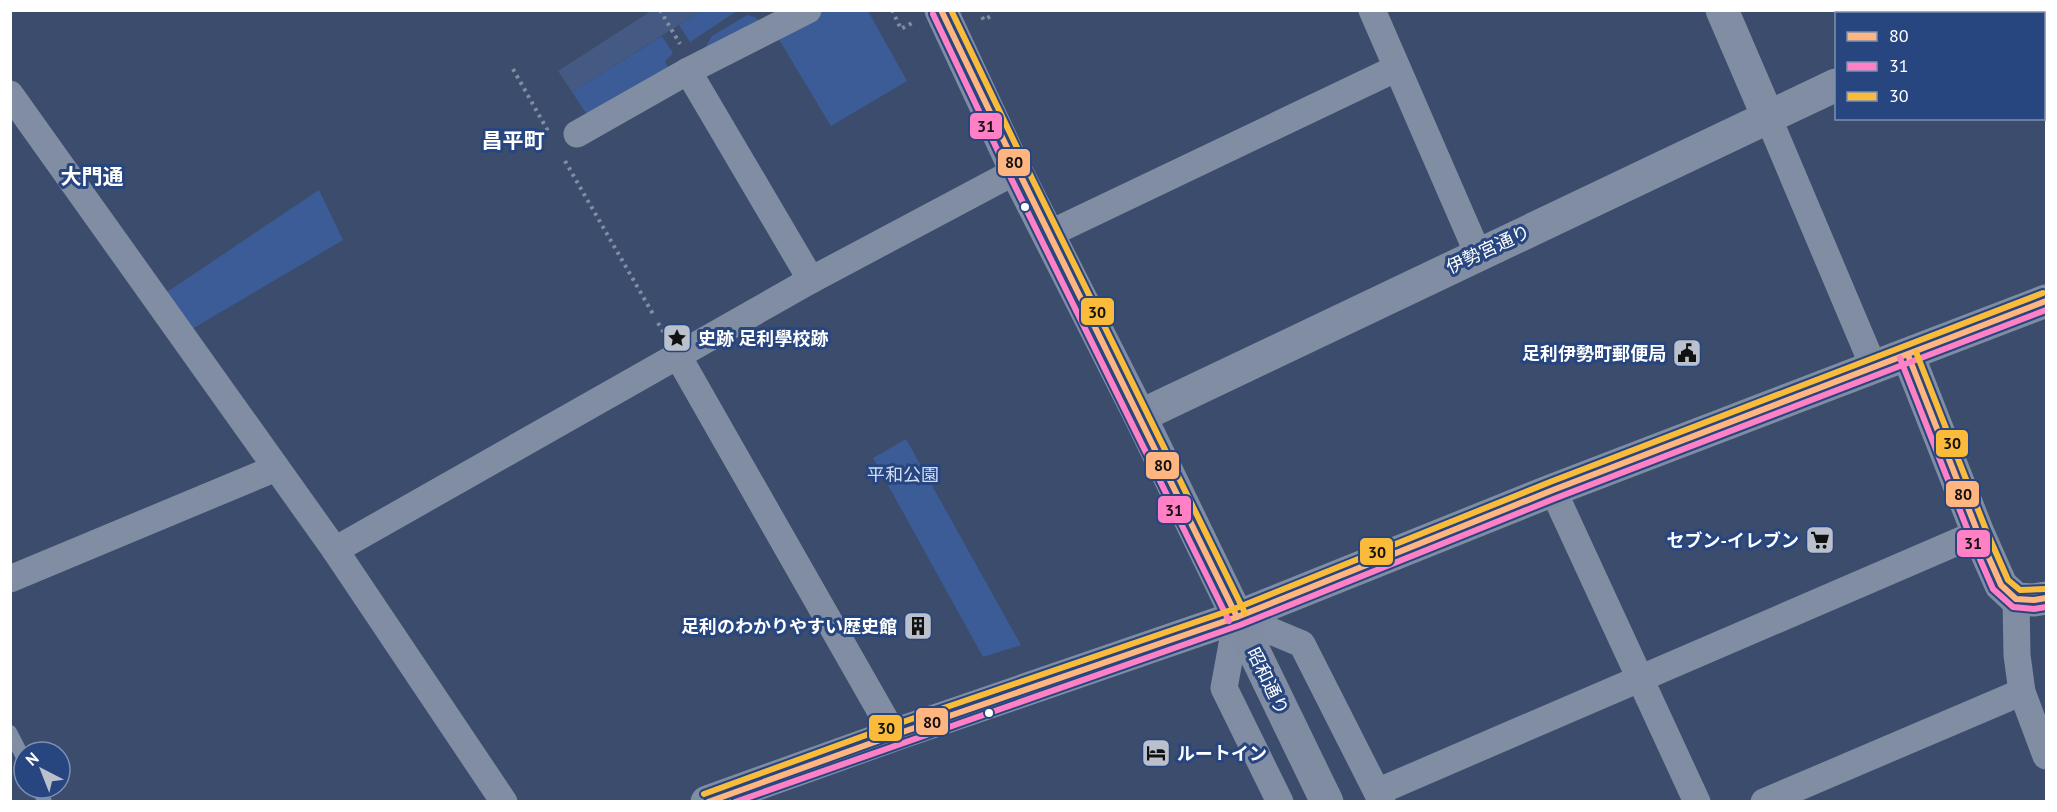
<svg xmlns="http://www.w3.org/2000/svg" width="2057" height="812" viewBox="0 0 2057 812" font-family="'PT Sans','Noto Sans JP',sans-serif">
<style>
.green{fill:#3c5c97}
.water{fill:#445a83}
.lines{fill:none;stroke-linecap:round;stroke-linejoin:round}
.path{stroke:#818da2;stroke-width:4;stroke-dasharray:3 4.5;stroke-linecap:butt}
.service{stroke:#818da2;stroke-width:14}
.minor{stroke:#818da2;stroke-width:27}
.tertiary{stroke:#818da2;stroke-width:33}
.primary{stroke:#7f8ca1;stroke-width:33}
.trunk{stroke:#808ca2;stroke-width:33}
.bus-1-casing{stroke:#274680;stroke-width:10}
.bus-2-casing{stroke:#274680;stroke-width:10}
.bus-3-casing{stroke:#274680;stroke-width:10}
.bus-1{stroke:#ffb580;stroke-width:6}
.bus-2{stroke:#ff80c5;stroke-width:6}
.bus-3{stroke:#fbbb3a;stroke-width:6}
.bus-dot{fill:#fff;stroke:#274680;stroke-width:2}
.labels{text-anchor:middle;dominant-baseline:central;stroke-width:6;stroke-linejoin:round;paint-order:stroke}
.street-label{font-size:18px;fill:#fff;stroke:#274680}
.poi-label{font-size:18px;font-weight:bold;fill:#fff;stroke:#274680;text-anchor:end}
.park-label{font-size:18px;fill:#d2def5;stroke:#274680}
.quarter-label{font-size:21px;font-weight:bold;fill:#fff;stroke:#274680}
.line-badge{stroke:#274680;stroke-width:2}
.pale-badge-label{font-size:16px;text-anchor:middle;font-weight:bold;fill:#111}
</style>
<rect width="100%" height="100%" fill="#3b4c6c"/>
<g class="green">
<path d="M701 11V10L737 11 690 42 679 25Z"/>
<path d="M823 11H868L907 81 831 126 777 36Z"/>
<path d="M747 15 755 17 762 25 708 49 706 46 712 36Z"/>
<path d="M662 36 673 53 665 61 671 74 590 119 572 92Z"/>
<path d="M319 190 343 240 192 329 167 292Z"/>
<path d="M906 439 1021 645 983 657 873 458Z"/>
</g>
<path class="water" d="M651 11H701L572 92 558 71Z"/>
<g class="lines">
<g class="path">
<path d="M660 10 680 44"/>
<path d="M892 10 901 29 912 23"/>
<path d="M982 17 984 20 991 16"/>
<path d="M513 69 548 131"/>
<path d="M565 161 653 314"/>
<path d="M658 323 664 333"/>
</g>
<g class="service">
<path d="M10 732 24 759"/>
<path d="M38 788 45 802"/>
</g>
<g class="minor">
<path d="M1372 10 1478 254"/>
<path d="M1937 10 1938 14"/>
<path d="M688 71 811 280"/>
<path d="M10 94 335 550 504 802"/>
<path d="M1768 117 1874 368"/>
<path d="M577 134 688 71 808 10"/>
<path d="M1049 234 1397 68"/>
<path d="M678 356 894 735"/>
<path d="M1553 490 1697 802"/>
<path d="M335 550 811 280 1016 171"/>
<path d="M10 579 276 468"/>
<path d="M2016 599 2017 655 2022 692 2046 756"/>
<path d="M1377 792 1978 533"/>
<path d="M1280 802 1224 688 1237 617 1302 644 1382 802"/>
<path d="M1764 802 2022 692"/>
</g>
<g class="tertiary">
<path d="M1722 10 1768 117"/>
<path d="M1987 14 1993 10"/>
<path d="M1908 355 1978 533 2001 585 2016 599 2034 600 2046 598"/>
<path d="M1140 416 1836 85"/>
</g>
<path class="primary" d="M707 802 894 735 1237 617 1553 490 2046 301"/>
<path class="trunk" d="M941 10 1016 171 1140 416 1327 802"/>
<g class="bus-1-casing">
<g id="bus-1">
<path d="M941 10 1014 162 1237 617"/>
<path d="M1908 355 1978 533 2001 585 2016 599 2034 600 2046 598"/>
<path d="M708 802 894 735 1237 617 1553 490 2046 301"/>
</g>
</g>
<g class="bus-2-casing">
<g id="bus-2">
<path d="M933 14 1005 166 1229 621"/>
<path d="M1900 358 1970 536 1993 589 2013 607 2034 609 2046 607"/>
<path d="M735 802 1240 625 1556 498 2046 310"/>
</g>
</g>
<g class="bus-3-casing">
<g id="bus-3">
<path d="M951 10 1022 158 1245 613"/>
<path d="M1916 352 1986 530 2008 580 2020 590 2045 589"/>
<path d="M704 794 891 726 1234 609 1550 482 2043 293"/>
</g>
</g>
<use href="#bus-1" class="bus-1"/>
<use href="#bus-2" class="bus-2"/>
<use href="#bus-3" class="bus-3"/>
</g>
<defs>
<g id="sight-square" transform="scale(1.5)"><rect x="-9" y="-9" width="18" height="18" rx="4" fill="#bac0cc" stroke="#274680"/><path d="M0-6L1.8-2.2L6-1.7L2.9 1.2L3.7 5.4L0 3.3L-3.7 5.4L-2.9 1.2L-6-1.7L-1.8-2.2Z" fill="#111"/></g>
<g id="civic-square" transform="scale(1.5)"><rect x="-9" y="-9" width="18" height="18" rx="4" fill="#bac0cc" stroke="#274680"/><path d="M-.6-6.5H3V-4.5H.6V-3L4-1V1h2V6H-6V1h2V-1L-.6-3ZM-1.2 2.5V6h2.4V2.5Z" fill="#111"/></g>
<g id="supermarket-square" transform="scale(1.5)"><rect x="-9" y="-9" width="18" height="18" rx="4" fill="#bac0cc" stroke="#274680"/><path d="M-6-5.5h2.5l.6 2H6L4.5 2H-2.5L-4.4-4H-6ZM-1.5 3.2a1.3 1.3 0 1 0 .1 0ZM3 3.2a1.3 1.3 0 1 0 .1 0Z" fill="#111"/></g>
<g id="building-square" transform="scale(1.5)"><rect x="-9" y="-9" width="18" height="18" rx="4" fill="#bac0cc" stroke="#274680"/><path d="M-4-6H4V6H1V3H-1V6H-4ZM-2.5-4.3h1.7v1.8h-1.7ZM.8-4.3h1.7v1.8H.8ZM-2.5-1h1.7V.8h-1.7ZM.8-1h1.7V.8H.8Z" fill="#111"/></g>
<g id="hotel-square" transform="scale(1.5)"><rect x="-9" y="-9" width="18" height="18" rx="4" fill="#bac0cc" stroke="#274680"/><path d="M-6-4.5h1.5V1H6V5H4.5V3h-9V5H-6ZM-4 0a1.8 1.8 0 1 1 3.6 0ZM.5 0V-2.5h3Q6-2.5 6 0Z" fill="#111"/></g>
</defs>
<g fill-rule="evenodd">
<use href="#sight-square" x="677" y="338"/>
<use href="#civic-square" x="1687" y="353"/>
<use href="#supermarket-square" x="1820" y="540"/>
<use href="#building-square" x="918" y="626"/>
<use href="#hotel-square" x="1156" y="753"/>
</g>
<g class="bus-dot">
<circle cx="1025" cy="207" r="5"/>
<circle cx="989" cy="713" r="5"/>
</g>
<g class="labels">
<g class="street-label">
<text transform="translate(1488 249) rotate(-25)">伊勢宮通り</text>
<text transform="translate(1268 681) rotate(64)">昭和通り</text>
</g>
<g class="poi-label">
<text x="698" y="338" text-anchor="start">史跡 足利學校跡</text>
<text x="1666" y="353">足利伊勢町郵便局</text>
<text x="1799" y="540">セブン-イレブン</text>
<text x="897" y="626">足利のわかりやすい歴史館</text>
<text x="1177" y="753" text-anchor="start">ルートイン</text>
</g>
<g class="park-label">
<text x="903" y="474">平和公園</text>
</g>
<g class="quarter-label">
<text x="513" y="140">昌平町</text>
<text x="92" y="176">大門通</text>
</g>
</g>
<g class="line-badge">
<rect x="969" y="112" width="34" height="28" rx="6" fill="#ff80c5"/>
<rect x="997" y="148" width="34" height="29" rx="6" fill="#ffb580"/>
<rect x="1080" y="297" width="35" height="29" rx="6" fill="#fbbb3a"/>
<rect x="1935" y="429" width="34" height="29" rx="6" fill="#fbbb3a"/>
<rect x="1145" y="451" width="35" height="29" rx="6" fill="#ffb580"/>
<rect x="1945" y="480" width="35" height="28" rx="6" fill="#ffb580"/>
<rect x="1157" y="495" width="35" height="29" rx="6" fill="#ff80c5"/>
<rect x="1956" y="529" width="35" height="29" rx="6" fill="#ff80c5"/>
<rect x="1359" y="537" width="35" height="29" rx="6" fill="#fbbb3a"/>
<rect x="915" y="707" width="34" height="29" rx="6" fill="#ffb580"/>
<rect x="868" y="714" width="35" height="28" rx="6" fill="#fbbb3a"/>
</g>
<g class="pale-badge-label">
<text x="986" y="132">31</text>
<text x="1014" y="168">80</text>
<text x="1097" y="318">30</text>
<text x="1952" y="449">30</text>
<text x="1163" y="471">80</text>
<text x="1963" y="500">80</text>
<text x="1174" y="516">31</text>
<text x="1973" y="549">31</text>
<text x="1377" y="558">30</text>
<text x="932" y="728">80</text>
<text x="886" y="734">30</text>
</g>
<rect width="2057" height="812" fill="none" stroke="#ffffff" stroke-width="24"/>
<rect x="1835" y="12" width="210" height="108" fill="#274680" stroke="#7d90b3" stroke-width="1.5"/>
<rect x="1847" y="32" width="30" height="9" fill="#ffb580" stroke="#7d90b3" stroke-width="1.5"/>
<text x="1889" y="42" font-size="18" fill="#ffffff">80</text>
<rect x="1847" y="62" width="30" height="9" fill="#ff80c5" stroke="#7d90b3" stroke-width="1.5"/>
<text x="1889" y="72" font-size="18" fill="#ffffff">31</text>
<rect x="1847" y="92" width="30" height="9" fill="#fbbb3a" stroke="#7d90b3" stroke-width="1.5"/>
<text x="1889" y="102" font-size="18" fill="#ffffff">30</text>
<g transform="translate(42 770) rotate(318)"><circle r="28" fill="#274680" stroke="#7d90b3" stroke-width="1.5"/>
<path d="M0-4.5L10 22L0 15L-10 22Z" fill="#bac0cc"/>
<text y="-9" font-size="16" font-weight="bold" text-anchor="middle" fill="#ffffff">N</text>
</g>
</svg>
